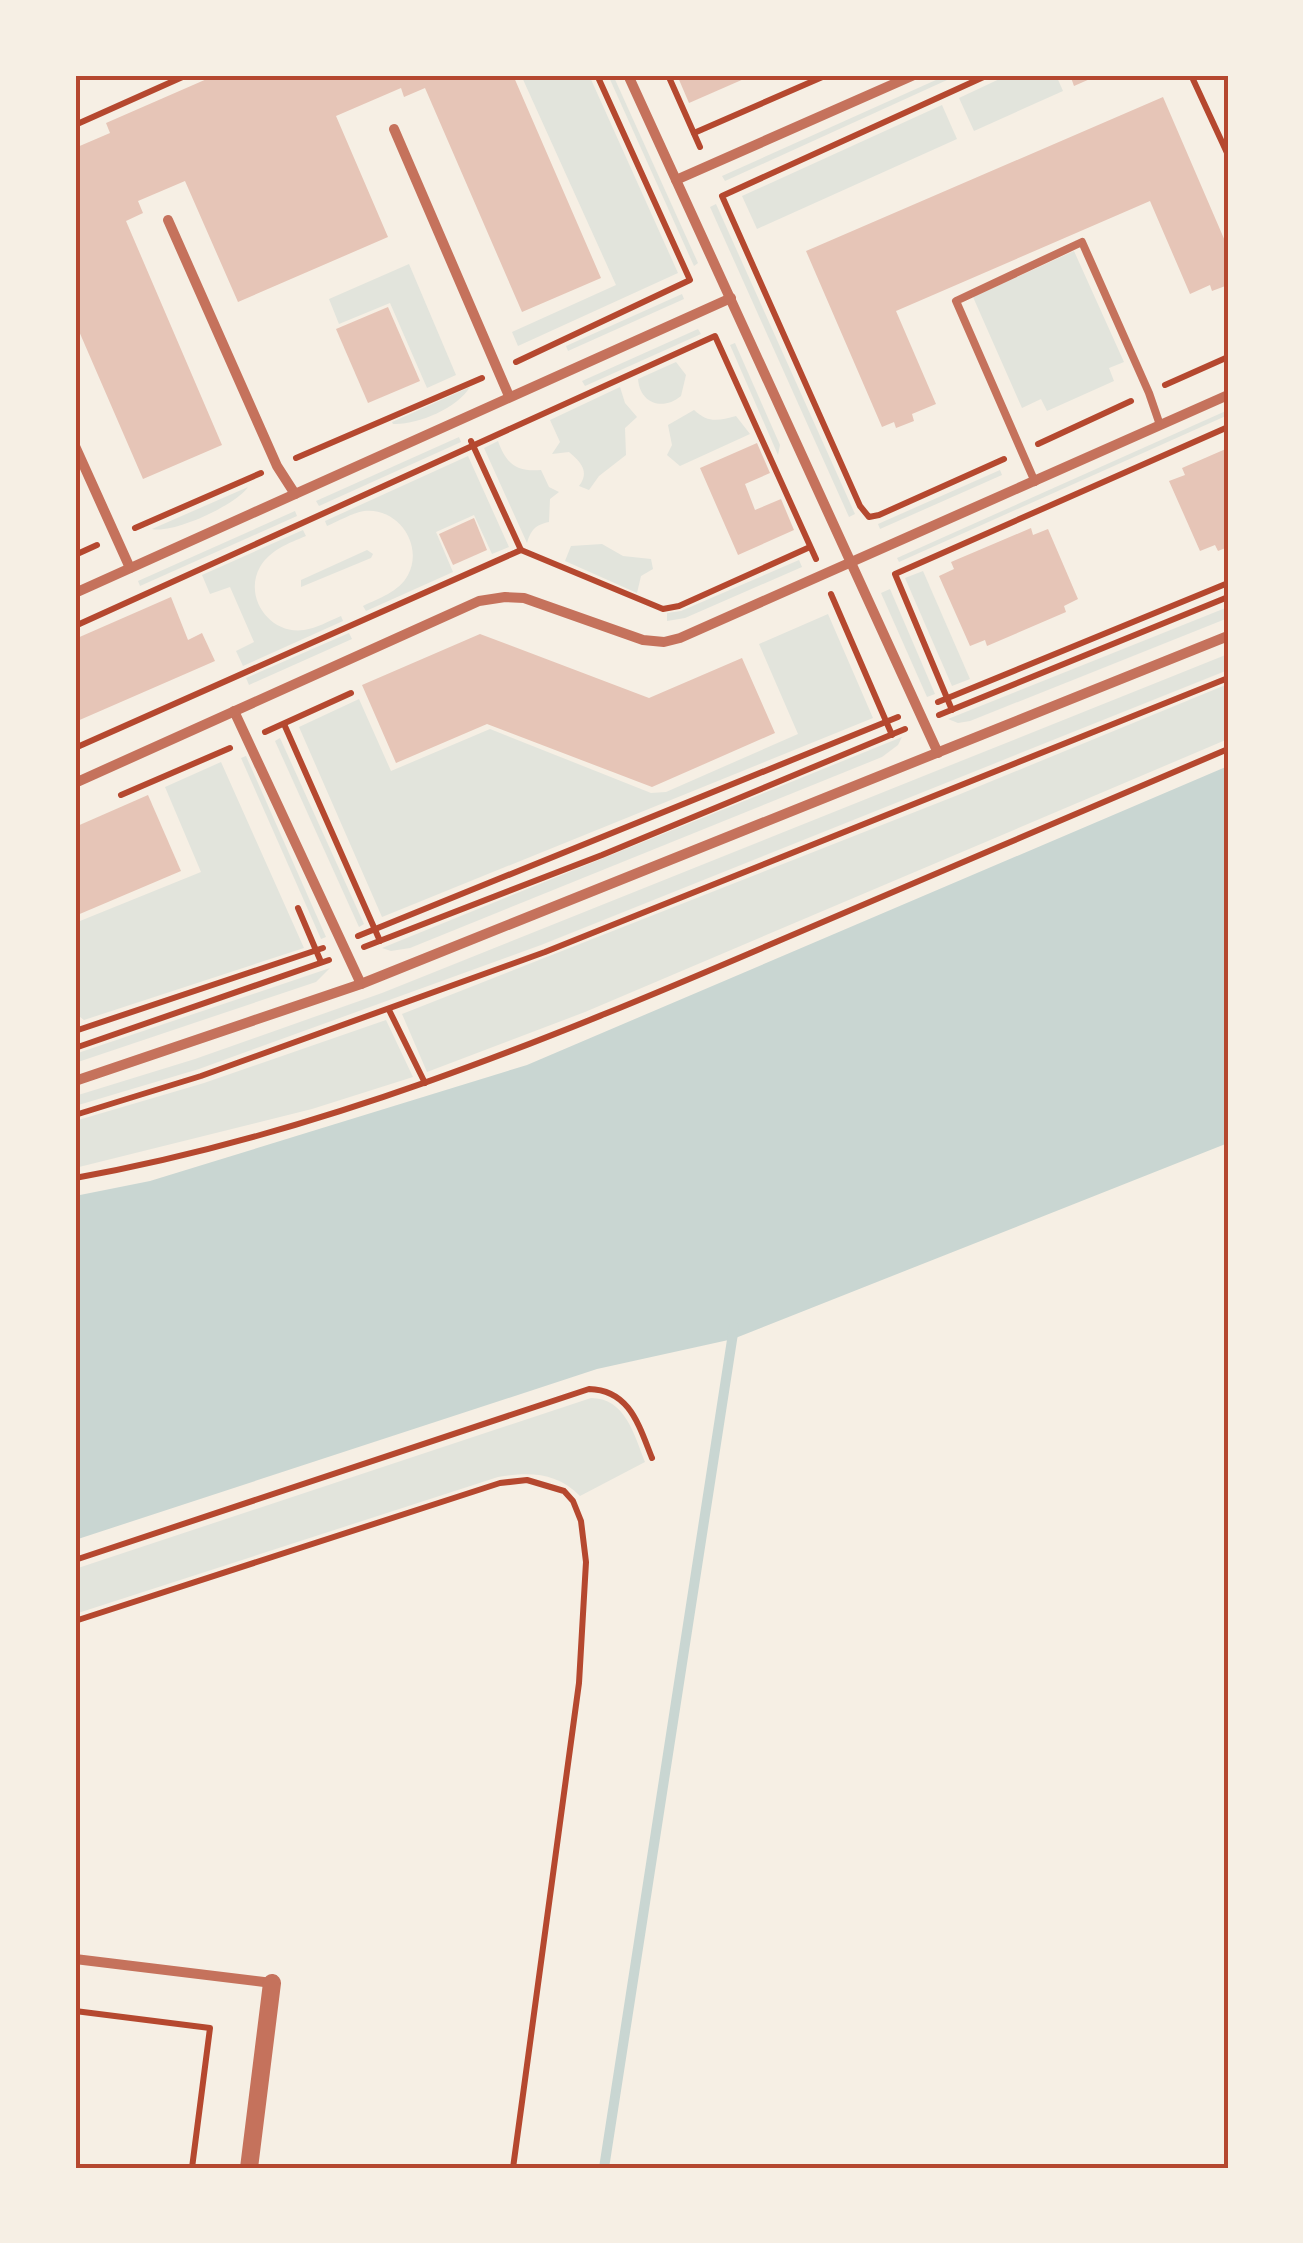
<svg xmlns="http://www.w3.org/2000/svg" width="1303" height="2243" viewBox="0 0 1303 2243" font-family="Lato,sans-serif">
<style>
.green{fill:#e2e4dc}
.water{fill:#c9d6d2}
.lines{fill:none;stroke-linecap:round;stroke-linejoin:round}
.stream{stroke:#c9d6d2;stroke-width:10}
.building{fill:#e6c5b7}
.path{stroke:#b5482f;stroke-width:6}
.service{stroke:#c5725c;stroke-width:8}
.minor{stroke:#c5725c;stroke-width:10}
.tertiary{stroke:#c5725c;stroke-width:18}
.neatline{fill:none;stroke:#b5482f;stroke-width:4}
</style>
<rect width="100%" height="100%" fill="#f6efe4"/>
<g class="green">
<path d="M521 75H589L678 273 518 346 512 332 616 285Z"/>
<path d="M608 75H613L698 263 694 266Z"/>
<path d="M947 75H958L725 181 722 176Z"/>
<path d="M1008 75H1056L1063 91 974 131 959 98Z"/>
<path d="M942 105 957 139 757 229 742 196Z"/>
<path d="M716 204 855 514 849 517 710 207Z"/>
<path d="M1074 251 1124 362 1109 368 1114 381 1047 411 1041 399 1022 408 973 297Z"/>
<path d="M409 264 456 375 427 388 390 303 339 324 329 299Z"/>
<path d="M682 294 684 299 568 351 566 346Z"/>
<path d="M698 329 701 334 585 386 582 381Z"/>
<path d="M735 343 780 445 778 455 730 345Z"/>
<path d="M676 362 686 375 681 396C663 411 640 404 638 379Z"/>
<path d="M470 387C457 408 418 425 393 424L392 422Z"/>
<path d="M620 387 625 403 637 417 625 428 626 455 599 476 589 490 579 486C590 472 581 462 569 452L552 454 560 442 550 420Z"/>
<path d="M694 410C708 423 718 421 736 416L750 434 680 466 667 455 672 445 668 425Z"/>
<path d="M1228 410V415L899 562 897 558Z"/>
<path d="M459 437 461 442 319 506 316 501Z"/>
<path d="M498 441C506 464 517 472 541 470L549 487 559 492 550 499 549 522C535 525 531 530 527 543L484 448Z"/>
<path d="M468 456 509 547 492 554 474 515 436 532 453 572 366 611 363 606C379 598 399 592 408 575 424 545 398 507 364 511 352 513 339 521 327 526L325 521Z"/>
<path d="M1000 470 1002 475 880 529 878 524Z"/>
<path d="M248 487C236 505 173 534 152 529Z"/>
<path d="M295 511 297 516 140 586 138 581Z"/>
<path d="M303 530 306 536C289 543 270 550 260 567 243 597 270 635 304 630 317 628 329 621 341 616L343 621 243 666 236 651 254 642 230 587 210 594 202 575Z"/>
<path d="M602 544 623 556 651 559 653 569 641 576 637 593 565 561 571 546Z"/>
<path d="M367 550 373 554 371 558 301 587V580Z"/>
<path d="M799 560 802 567 685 618 667 621V613L681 611Z"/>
<path d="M923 571 970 679 952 686 905 578Z"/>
<path d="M890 589 935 694 927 697 881 593Z"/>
<path d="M1228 607V618L970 721 958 723 948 719Z"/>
<path d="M828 614 873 718 382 917 299 727 359 699 391 771 490 729 651 793 666 792 798 734 759 644Z"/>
<path d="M349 633 352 639 249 685 246 678Z"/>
<path d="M1228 654V670L541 945 199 1069 75 1106V1096L195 1059 382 993Z"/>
<path d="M1228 684V739L585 1012 427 1072 402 1014 958 795Z"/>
<path d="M902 737 898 745 882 757 410 948 391 951 382 948Z"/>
<path d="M280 738 364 924 359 927 275 741Z"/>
<path d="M246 756 326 937 321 939 241 758Z"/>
<path d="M221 762 304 948 84 1020 75 1013V923L201 872 165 787Z"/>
<path d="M330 968 316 982 75 1063V1054Z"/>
<path d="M386 1020 413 1077 312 1109 75 1168V1121L204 1083Z"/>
<path d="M591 1398C625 1398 634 1434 645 1462L580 1496C556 1472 530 1472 498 1477L75 1614V1569Z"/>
</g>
<path class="water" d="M1228 766V1143L733 1339 597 1369 75 1540V1196L150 1181 527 1065Z"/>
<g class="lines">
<path class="stream" d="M604 2168 734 1327"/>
</g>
<g class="building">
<path d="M216 75H513L601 278 522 312 425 88 404 97 401 88 336 116 388 237 238 302 185 181 138 201 143 213 126 221 222 445 143 479 75 322V148L110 133 106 123Z"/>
<path d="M677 75H753L689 103Z"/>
<path d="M1070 75H1099L1074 86Z"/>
<path d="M1163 97 1228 248V285L1212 291 1210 285 1190 294 1150 201 896 311 936 404 912 414 914 421 896 428 894 422 882 427 806 251Z"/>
<path d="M388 307 420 381 368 403 336 329Z"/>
<path d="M757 443 770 473 745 484 755 510 781 499 794 530 738 555 700 468Z"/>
<path d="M1228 448V547L1218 551 1215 545 1200 551 1169 481 1185 475 1182 468Z"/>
<path d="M474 518 487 550 453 565 439 534Z"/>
<path d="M1031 528 1033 535 1048 529 1078 599 1064 606 1066 612 987 646 985 640 970 646 939 576 954 569 951 562Z"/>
<path d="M171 597 188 640 202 633 215 661 75 722V639Z"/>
<path d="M480 634 649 698 742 658 775 733 652 787 487 724 396 763 362 685Z"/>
<path d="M148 795 181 871 75 916V827Z"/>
</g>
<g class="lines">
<g class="path">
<path d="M668 75 700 147"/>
<path d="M988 75 722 196 860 506 869 517 879 515 1004 459"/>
<path d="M1191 75 1228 155"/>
<path d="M75 125 187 75"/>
<path d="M694 133 827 75"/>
<path d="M516 362 690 280 597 75"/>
<path d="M1165 385 1228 357"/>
<path d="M1038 444 1131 401"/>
<path d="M296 458 482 378"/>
<path d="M135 528 261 473"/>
<path d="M521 550 663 609 679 606 810 547"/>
<path d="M75 555 97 545"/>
<path d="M831 594 892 735"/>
<path d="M75 626 715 336 816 559"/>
<path d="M938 702 1228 583"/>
<path d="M952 710 895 574 1228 427"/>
<path d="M939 715 1228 597"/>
<path d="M284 724 380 941"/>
<path d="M265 732 351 693"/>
<path d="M75 748 521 550 471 441"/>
<path d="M121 795 230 748"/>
<path d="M298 908 321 962"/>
<path d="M358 936 898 717"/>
<path d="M364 947 602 855 905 729"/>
<path d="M389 1010 425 1083"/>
<path d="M75 1031 323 948"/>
<path d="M75 1048 329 960"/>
<path d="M75 1115 201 1076 545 952 1228 678"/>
<path d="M75 1178C316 1135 545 1041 769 945 922 880 1075 814 1228 749"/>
<path d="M75 1560 589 1389C630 1390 639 1426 652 1458"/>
<path d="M75 1621 500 1483 527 1480 564 1491 573 1501 581 1521 586 1562 579 1683 513 2168"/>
<path d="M75 2011 210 2028 192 2168"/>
</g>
<path class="service" d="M1035 482 956 301 1082 242 1149 393 1160 425"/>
<g class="minor">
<path d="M628 75 938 753"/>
<path d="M394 129 509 396"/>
<path d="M676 180 914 75"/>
<path d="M168 220 277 466 295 494"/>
<path d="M75 446 130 568"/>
<path d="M75 593 731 298"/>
<path d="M234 711 361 984"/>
<path d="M75 783 479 601 505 597 524 598 643 640 664 642 680 638 1228 395"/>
<path d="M75 1081 361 984 1228 636"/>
<path d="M75 1959 272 1983"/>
</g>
<path class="tertiary" d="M249 2168 272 1983"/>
</g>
<rect width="1303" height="2243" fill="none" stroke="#f6efe4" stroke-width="155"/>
<rect x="78" y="78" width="1148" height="2088" class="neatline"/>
</svg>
